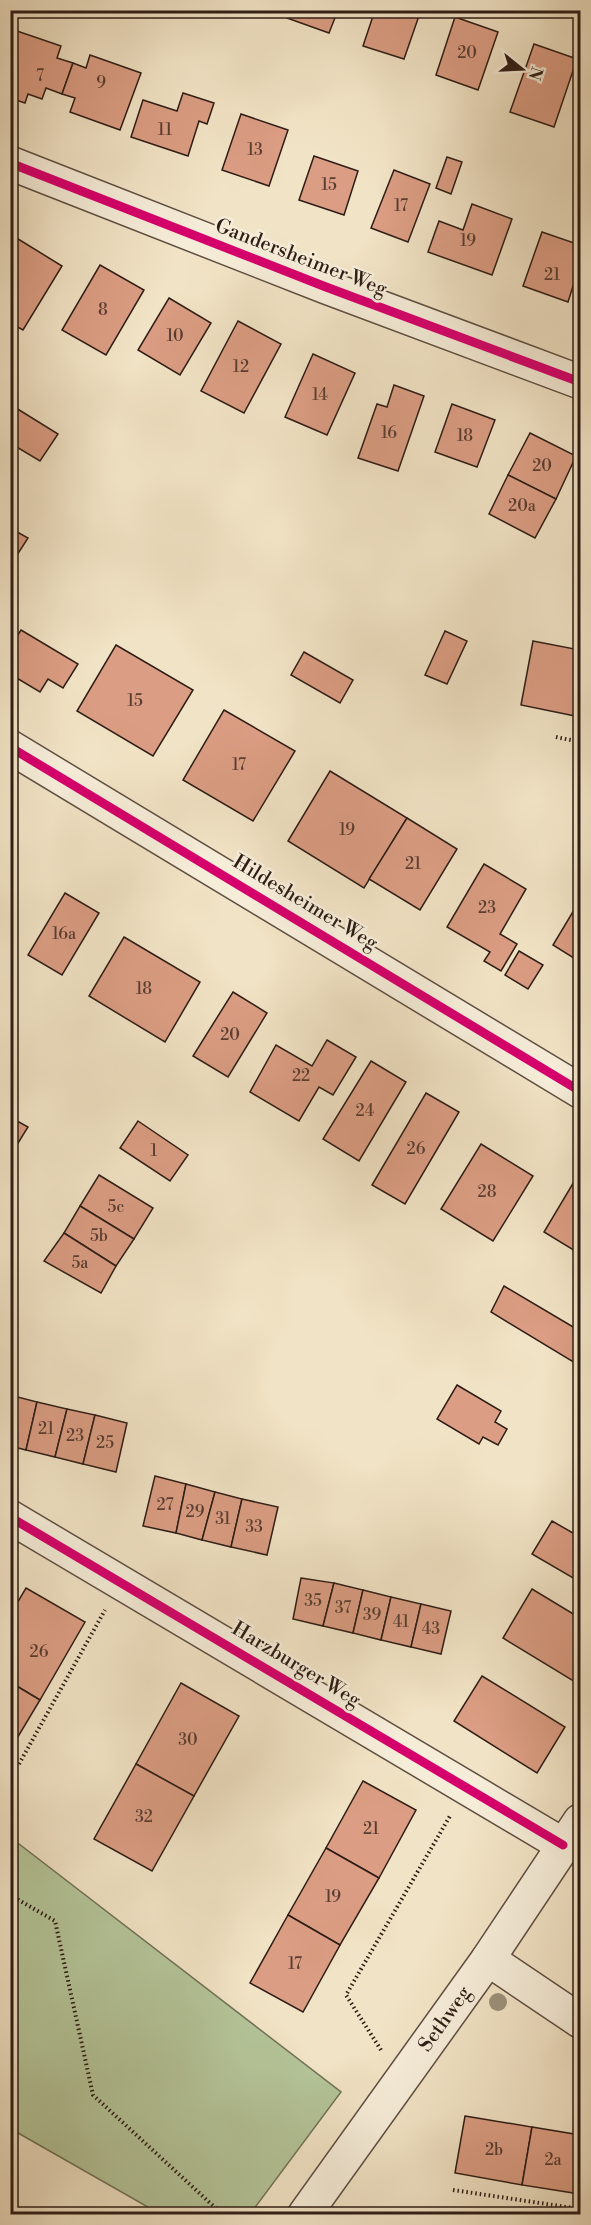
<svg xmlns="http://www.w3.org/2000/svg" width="591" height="2225" viewBox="0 0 591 2225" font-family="'Libre Bodoni',serif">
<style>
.green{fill:#b4c599;stroke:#717158;stroke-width:1.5}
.building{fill:#db9d83;stroke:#2e1d16;stroke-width:1.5}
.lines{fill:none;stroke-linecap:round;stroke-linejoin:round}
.minor-casing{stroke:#5f4e42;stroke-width:36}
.path{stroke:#2e1d16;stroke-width:4;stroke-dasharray:1.5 3;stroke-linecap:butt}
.minor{stroke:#f6edd9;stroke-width:33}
.cycleway-casing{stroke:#f6edd9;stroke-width:13}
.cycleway{stroke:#d6006c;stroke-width:9}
.tree{fill:#9c927a}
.labels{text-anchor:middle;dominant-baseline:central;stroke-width:5;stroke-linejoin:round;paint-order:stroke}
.number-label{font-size:16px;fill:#593d31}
.street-label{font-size:20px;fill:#2e1d16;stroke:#f6edd9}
</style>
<rect width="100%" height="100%" fill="#f1e3c5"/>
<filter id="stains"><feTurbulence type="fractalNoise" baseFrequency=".00333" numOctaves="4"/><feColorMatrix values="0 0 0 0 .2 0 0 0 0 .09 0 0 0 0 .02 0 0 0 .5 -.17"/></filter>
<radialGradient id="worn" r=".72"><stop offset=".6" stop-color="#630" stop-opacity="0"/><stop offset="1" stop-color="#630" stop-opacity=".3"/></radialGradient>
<path class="green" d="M10 1837 341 2092 250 2214H160L11 2129Z"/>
<g class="building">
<path d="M289 10H338L329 33 287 18Z"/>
<path d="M375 10H421L404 59 363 46Z"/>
<path d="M455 17 498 32 478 90 436 75Z"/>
<path d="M17 31 61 46 57 58 73 63 62 94 46 88 42 99 28 94 25 103 10 98V47Z"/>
<path d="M534 44 577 59 554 127 510 112Z"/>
<path d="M90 55 141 73 120 130 70 112 75 98 62 94 73 63 86 68Z"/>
<path d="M183 93 214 103 207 124 199 121 188 156 131 137 143 100 177 111Z"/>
<path d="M241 114 288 130 269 186 222 170Z"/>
<path d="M314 156 358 171 344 215 299 200Z"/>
<path d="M447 157 462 162 451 194 436 188Z"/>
<path d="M394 170 430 184 408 242 371 228Z"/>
<path d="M472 204 512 219 492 275 428 252 439 221 463 230Z"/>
<path d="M542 232 580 245V264L568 302 523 286Z"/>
<path d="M10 234 62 266 23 330 10 323Z"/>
<path d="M100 265 144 290 106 355 62 330Z"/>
<path d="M169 298 211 323 180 375 138 350Z"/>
<path d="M238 321 281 344 244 413 201 391Z"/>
<path d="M313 354 355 373 327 435 285 417Z"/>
<path d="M394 385 424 396 398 471 358 458 377 404 387 407Z"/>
<path d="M452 404 495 420 477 467 435 452Z"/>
<path d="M16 408 58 434 40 461 10 443V417Z"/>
<path d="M530 433 576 456 556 499 508 475Z"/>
<path d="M508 475 556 499 535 538 489 514Z"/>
<path d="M10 528 28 538 10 566Z"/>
<path d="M21 630 78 664 63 688 48 679 40 692 10 674V647Z"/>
<path d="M445 631 467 641 447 684 425 675Z"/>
<path d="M533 641 580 650V717L521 705Z"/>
<path d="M116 645 193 690 153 756 77 711Z"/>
<path d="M304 652 353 680 340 703 291 675Z"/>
<path d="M224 710 295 751 253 821 183 780Z"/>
<path d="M330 771 407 818 364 888 288 841Z"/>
<path d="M407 818 457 849 420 910 369 879Z"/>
<path d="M484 864 526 889 500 934 517 944 501 971 484 961 490 952 447 927Z"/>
<path d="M65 893 99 913 62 975 28 955Z"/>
<path d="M580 900V962L553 945Z"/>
<path d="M124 937 200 982 165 1042 89 996Z"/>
<path d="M519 951 543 965 528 989 505 975Z"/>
<path d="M233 992 267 1013 228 1077 193 1056Z"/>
<path d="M327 1040 356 1057 333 1095 319 1087 299 1121 250 1092 276 1045 312 1066Z"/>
<path d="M371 1061 406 1082 359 1161 323 1139Z"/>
<path d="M426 1093 459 1112 405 1204 372 1185Z"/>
<path d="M10 1117 28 1127 10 1156Z"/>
<path d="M138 1121 188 1155 170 1181 120 1148Z"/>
<path d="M481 1144 533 1176 493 1241 441 1209Z"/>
<path d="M99 1175 153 1208 134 1239 80 1206Z"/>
<path d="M575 1180 580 1183V1254L544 1232Z"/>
<path d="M80 1206 134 1239 116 1266 64 1233Z"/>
<path d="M64 1233 116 1266 101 1293 44 1261Z"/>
<path d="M504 1286 580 1331V1366L491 1312Z"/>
<path d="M457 1385 501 1411 495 1422 507 1429 498 1445 483 1437 479 1444 437 1419Z"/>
<path d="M10 1395 37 1402 26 1450 10 1446Z"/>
<path d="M37 1402 67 1409 55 1457 26 1450Z"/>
<path d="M67 1409 95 1415 83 1464 55 1457Z"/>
<path d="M95 1415 127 1423 116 1472 83 1464Z"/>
<path d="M155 1476 186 1484 176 1533 143 1526Z"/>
<path d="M186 1484 215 1492 202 1540 176 1533Z"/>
<path d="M215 1492 242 1499 231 1547 202 1540Z"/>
<path d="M242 1499 278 1507 267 1555 231 1547Z"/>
<path d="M552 1521 580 1537V1582L532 1554Z"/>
<path d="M301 1578 334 1583 323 1626 293 1619Z"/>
<path d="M334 1583 363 1590 353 1633 323 1626Z"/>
<path d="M26 1588 85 1622 40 1700 10 1682V1615Z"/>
<path d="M532 1589 580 1618V1685L503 1638Z"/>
<path d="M363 1590 391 1597 381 1640 353 1633Z"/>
<path d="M391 1597 421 1604 411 1647 381 1640Z"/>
<path d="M421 1604 451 1611 441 1654 411 1647Z"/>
<path d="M482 1676 565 1727 537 1773 454 1721Z"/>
<path d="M10 1682 40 1700 10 1750Z"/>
<path d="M181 1683 239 1716 194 1796 136 1764Z"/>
<path d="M136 1764 194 1796 152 1871 94 1839Z"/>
<path d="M363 1781 416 1810 379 1878 326 1848Z"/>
<path d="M326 1848 379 1878 340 1945 288 1915Z"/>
<path d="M288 1915 340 1945 303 2012 250 1983Z"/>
<path d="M465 2116 532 2127 522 2185 455 2173Z"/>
<path d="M532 2127 580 2135V2194L522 2185Z"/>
</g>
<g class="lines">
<g class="minor-casing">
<g id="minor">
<path d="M10 163 326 287 580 382"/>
<path d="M10 747 580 1091"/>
<path d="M10 1517 563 1845"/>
<path d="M488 1959 580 2021"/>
<path id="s1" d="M305 2214 488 1959 580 1821"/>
</g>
</g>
<g class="path">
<path d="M556 737 580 742"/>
<path d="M19 1764 105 1610"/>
<path d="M10 1895 55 1921 93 2095 222 2214"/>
<path d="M381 2050 346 1995 450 1816"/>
<path d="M453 2190 580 2209"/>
</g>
<use href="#minor" class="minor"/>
<g class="cycleway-casing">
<g id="cycleway">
<path d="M10 163 326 287 580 382"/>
<path d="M10 747 580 1091"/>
<path d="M10 1517 563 1845"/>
</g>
</g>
<use href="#cycleway" class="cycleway"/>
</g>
<circle class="tree" cx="498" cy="2002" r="9"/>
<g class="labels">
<g class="number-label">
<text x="467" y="53">20</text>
<text x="40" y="76">7</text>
<text x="101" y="83">9</text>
<text x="165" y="130">11</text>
<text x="255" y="150">13</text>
<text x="329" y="185">15</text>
<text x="401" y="206">17</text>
<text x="468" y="241">19</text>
<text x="552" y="275">21</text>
<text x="103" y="310">8</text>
<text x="175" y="336">10</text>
<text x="241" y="367">12</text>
<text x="320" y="395">14</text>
<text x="389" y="433">16</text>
<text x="465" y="436">18</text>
<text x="542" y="466">20</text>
<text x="522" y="506">20a</text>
<text x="135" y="701">15</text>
<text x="239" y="765">17</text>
<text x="347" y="830">19</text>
<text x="413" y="864">21</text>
<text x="487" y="908">23</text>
<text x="64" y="934">16a</text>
<text x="144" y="989">18</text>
<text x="230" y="1035">20</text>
<text x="301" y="1076">22</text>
<text x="365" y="1111">24</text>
<text x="416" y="1149">26</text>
<text x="154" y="1151">1</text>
<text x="487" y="1192">28</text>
<text x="116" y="1207">5c</text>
<text x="99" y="1236">5b</text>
<text x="80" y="1263">5a</text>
<text x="46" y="1429">21</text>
<text x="75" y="1436">23</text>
<text x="105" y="1443">25</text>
<text x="165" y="1505">27</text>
<text x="195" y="1512">29</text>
<text x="223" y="1519">31</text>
<text x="254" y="1527">33</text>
<text x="313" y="1601">35</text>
<text x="343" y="1608">37</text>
<text x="372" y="1615">39</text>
<text x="401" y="1622">41</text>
<text x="431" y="1629">43</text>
<text x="39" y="1652">26</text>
<text x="188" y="1740">30</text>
<text x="144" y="1817">32</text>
<text x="371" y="1829">21</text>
<text x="333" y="1897">19</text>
<text x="295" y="1964">17</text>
<text x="494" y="2150">2b</text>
<text x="553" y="2160">2a</text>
</g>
<g class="street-label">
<text transform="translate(301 258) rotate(21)">Gandersheimer Weg</text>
<text transform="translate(305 903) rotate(31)">Hildesheimer Weg</text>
<text transform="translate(296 1665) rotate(31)">Harzburger Weg</text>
<text stroke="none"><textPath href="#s1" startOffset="240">Sethweg</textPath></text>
</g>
</g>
<rect width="591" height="2225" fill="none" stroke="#f1e3c5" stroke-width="36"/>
<rect x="12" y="12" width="567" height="2201" fill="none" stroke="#2e1d16" stroke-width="3"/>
<rect x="18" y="18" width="555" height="2189" fill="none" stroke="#2e1d16" stroke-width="1.5"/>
<g transform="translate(522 69) rotate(108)" stroke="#f6edd9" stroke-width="4.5" paint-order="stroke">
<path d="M0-4.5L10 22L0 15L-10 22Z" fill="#2e1d16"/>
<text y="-9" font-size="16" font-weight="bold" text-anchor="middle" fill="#2e1d16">N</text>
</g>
<rect width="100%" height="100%" filter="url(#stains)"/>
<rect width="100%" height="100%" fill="url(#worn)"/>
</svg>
